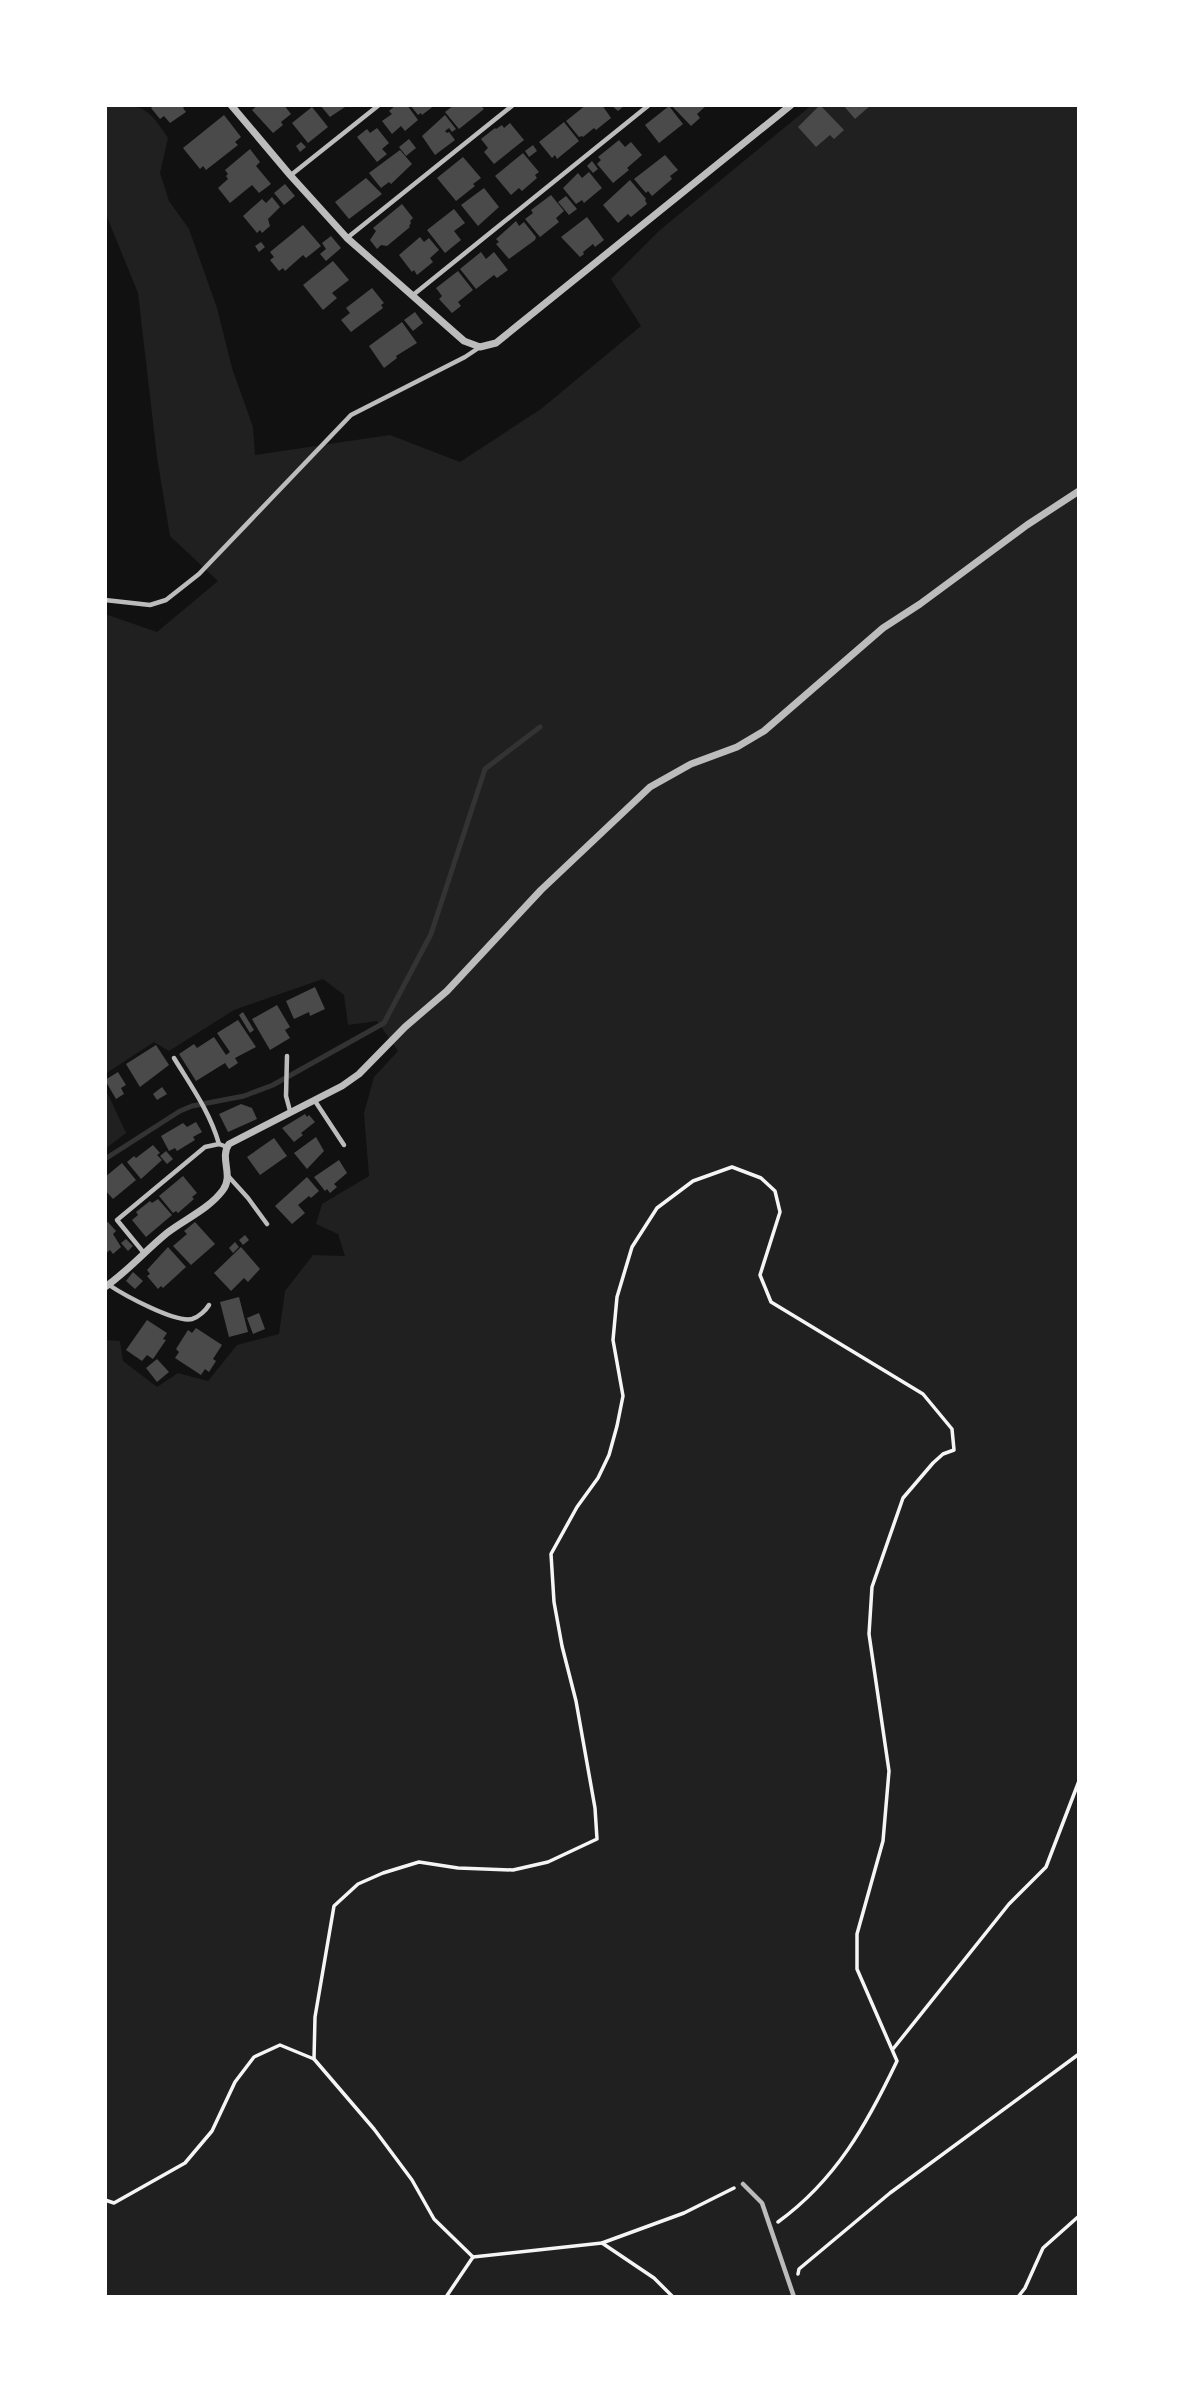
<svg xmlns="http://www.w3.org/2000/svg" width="1184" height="2402" viewBox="0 0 1184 2402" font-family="Karla,sans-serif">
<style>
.green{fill:#202020}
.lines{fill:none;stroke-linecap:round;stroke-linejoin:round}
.stream{stroke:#333;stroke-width:5}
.building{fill:#4a4a4a}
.path{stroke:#f5f5f5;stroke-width:3.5}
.service{stroke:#bcbcbc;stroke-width:4.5}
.minor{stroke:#bcbcbc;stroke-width:7}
</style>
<rect width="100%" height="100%" fill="#111"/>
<g class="green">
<path d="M105 105C143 105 147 106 168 138L160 173 169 201 189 229 217 308 232 368 253 427 255 455 390 435 460 462 541 409 641 326 611 279 660 230 812 105H1079V2297H105V1340L120 1341 123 1361 157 1387 178 1373 208 1381 237 1345 279 1334 285 1291 313 1255 345 1256 338 1234 316 1224 322 1204 369 1176 364 1113 374 1077 398 1051 377 1021 348 1025 344 995 323 979 234 1010 169 1051 154 1042 105 1074V614L157 632 218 581 170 536 157 457 138 293 105 212Z"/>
<path d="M105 1088 126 1133 105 1149Z"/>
</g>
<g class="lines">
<path class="stream" d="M105 1159 180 1111 192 1106 244 1096 273 1085 384 1023 431 934 485 769 540 727"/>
</g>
<g class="building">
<path d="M155 105H187L183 108 186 112 170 123 164 116 160 119 151 108Z"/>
<path d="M258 105H284L291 114 281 122 283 125 273 133 252 110Z"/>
<path d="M320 105H348L330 117Z"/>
<path d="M396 105H407L418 120 405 131 401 126 392 134 382 121 392 114 389 111Z"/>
<path d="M410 105H435L422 115 421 113 418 115Z"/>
<path d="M454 105H480L484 109 459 129 445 112Z"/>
<path d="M586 105H602L611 118 596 130 594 128 583 137 582 136 579 137 566 121Z"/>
<path d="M611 105H625L618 111Z"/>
<path d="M671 105H707L697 114 700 118 691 126Z"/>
<path d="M820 105 844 130 834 139 830 135 816 147 798 127Z"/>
<path d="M843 105H871L855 119Z"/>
<path d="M669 106 683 124 659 143 645 125Z"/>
<path d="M312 107 328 127 308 143 292 123Z"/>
<path d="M224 115 241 137 235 142 238 145 206 170 203 166 200 169 183 148Z"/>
<path d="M445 115 456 129 452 132 449 128 445 131 447 133 449 132 455 140 435 155 422 136Z"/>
<path d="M564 122 579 141 557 159 555 155 552 158 539 142Z"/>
<path d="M510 123 524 140 494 164 484 152 488 148 481 139 495 128 496 129 502 125 504 128Z"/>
<path d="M377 128 389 143 382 149 387 154 377 162 357 137 367 129 370 133Z"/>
<path d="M409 139 416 148 406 156 399 147Z"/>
<path d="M619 140 625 147 631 142 642 155 627 168 629 170 613 183 597 164 601 160 598 157Z"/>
<path d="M301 142 306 147 300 152 296 146Z"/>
<path d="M533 145 537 151 529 157 525 151Z"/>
<path d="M250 149 260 162 256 166 271 184 259 193 252 185 230 203 218 188 228 179 226 176 228 174 225 170Z"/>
<path d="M400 150 412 164 391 184 389 182 381 188 369 173Z"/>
<path d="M523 153 539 172 535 175 537 178 522 191 519 188 511 195 495 176Z"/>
<path d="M665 155 678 170 670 176 672 179 652 196 648 191 646 193 634 179Z"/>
<path d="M463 157 481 178 473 184 475 186 456 201 437 178Z"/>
<path d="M592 161 598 169 593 173 587 166Z"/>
<path d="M589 172 602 188 584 203 582 200 576 204 563 188 578 173 582 178Z"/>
<path d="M366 178 382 194 349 219 335 202Z"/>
<path d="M630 180 646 199 645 200 647 204 631 217 628 214 618 223 603 205Z"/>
<path d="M285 184 295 196 284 205 274 193Z"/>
<path d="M484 188 499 207 478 226 461 205Z"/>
<path d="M551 195 564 211 556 218 559 222 540 237 525 219 533 213 531 210Z"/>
<path d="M566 196 577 209 569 215 558 202Z"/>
<path d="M272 197 280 207 268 219 270 226 262 233 260 230 257 233 243 216 262 199 266 203Z"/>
<path d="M402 204 413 218 410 221 411 223 409 226 410 227 387 246 381 245 377 249 370 240 376 231 373 228Z"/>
<path d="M454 209 465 223 454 231 461 240 445 253 427 230Z"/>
<path d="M587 217 604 240 595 247 593 244 583 252 584 254 580 257 561 237Z"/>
<path d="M516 221 519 226 524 222 536 237 535 240 509 259 496 244 499 242 496 239Z"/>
<path d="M303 225 321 246 306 258 303 255 285 271 283 268 279 271 270 260 274 257 270 252Z"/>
<path d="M331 236 341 248 326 261 320 254 326 249 322 243Z"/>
<path d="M420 237 424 242 429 238 439 250 430 258 433 262 417 275 414 270 412 272 399 255Z"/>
<path d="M261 242 265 247 259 252 255 246Z"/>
<path d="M481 252 486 259 494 252 508 270 497 278 494 275 476 289 460 269Z"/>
<path d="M333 261 349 280 332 293 337 298 323 310 303 285Z"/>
<path d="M458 271 473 290 458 302 461 306 452 313 439 299 442 296 436 288Z"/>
<path d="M372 288 384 303 381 305 383 308 351 332 341 320 350 313 346 308Z"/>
<path d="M415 312 423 323 413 331 404 320Z"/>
<path d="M402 322 417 343 396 356 397 358 384 368 369 346Z"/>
<path d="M315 987 325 1009 310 1016 309 1012 294 1019 286 1001Z"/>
<path d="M277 1005 290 1027 285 1030 290 1038 270 1050 252 1019Z"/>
<path d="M243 1012 254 1030 250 1033 239 1015Z"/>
<path d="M238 1020 256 1047 235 1058 238 1063 229 1069 225 1063 196 1081 179 1054 194 1044 197 1048 214 1037 226 1055 230 1052 217 1033Z"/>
<path d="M156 1045 169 1065 140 1087 126 1064Z"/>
<path d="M118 1072 126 1085 121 1088 124 1094 116 1099 105 1080Z"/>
<path d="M162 1087 167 1094 157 1100 153 1094Z"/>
<path d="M241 1104 252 1108 257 1119 228 1132 219 1114Z"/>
<path d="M305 1114 307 1117 309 1115 315 1122 301 1133 303 1135 294 1142 282 1128Z"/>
<path d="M196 1122 202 1132 193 1137 195 1140 177 1151 175 1148 169 1151 161 1136 183 1123 187 1127Z"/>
<path d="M316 1137 324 1151 307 1169 294 1153Z"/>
<path d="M274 1138 287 1156 260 1175 247 1157Z"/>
<path d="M153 1145 160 1153 157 1155 162 1160 141 1179 127 1162 134 1156 136 1158Z"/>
<path d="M166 1151 173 1159 167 1164 160 1156Z"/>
<path d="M339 1160 347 1173 334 1184 337 1187 330 1193 327 1189 325 1191 314 1177Z"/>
<path d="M122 1163 136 1180 113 1199 105 1190V1177Z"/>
<path d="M183 1176 197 1193 192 1197 194 1199 178 1213 176 1211 173 1213 159 1196Z"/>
<path d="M307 1177 319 1191 311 1198 309 1196 298 1205 305 1213 292 1224 275 1206Z"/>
<path d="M158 1199 172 1215 146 1237 132 1220 138 1215 136 1212 150 1201 152 1203Z"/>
<path d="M108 1222 116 1231 113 1234 121 1247 113 1254 110 1250 105 1254V1224Z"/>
<path d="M195 1222 215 1244 191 1265 173 1246 187 1234 184 1231Z"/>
<path d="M245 1235 249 1240 243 1245 239 1240Z"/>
<path d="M126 1239 133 1246 128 1251 121 1243Z"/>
<path d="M235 1242 239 1247 233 1253 229 1248Z"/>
<path d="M168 1247 186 1267 163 1288 161 1286 158 1289 147 1276 150 1274 147 1270Z"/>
<path d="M241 1247 260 1269 248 1282 244 1278 231 1291 214 1273Z"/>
<path d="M133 1272 143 1281 135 1289 126 1281Z"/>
<path d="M239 1297 248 1332 229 1337 220 1302Z"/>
<path d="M259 1313 265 1329 253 1334 247 1318Z"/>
<path d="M147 1320 167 1333 163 1339 166 1340 153 1359 147 1355 142 1361 126 1350Z"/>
<path d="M196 1328 222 1345 213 1359 216 1361 209 1372 205 1369 201 1375 175 1358 179 1352 176 1349 188 1330 192 1333Z"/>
<path d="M157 1359 169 1372 157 1382 146 1368Z"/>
</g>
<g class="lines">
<g class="path">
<path d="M893 2049 1009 1904 1046 1867 1079 1781"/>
<path d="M314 2059 315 2017 334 1906 358 1884 383 1873 419 1862 458 1868 513 1870 548 1862 597 1839 595 1808 576 1701 562 1646 554 1602 551 1554 577 1507 598 1478 609 1455 617 1426 623 1396 613 1340 617 1297 632 1247 657 1208 693 1181 732 1167 761 1178 775 1191 780 1212 760 1275 771 1302 923 1394 952 1429 954 1450 943 1454 933 1463 903 1498 872 1587 869 1634 889 1771 883 1841 857 1934V1969L897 2061C867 2124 836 2180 778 2222"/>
<path d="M105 2200 114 2203 185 2163 212 2131 235 2082 254 2057 280 2045 314 2059 374 2129 412 2180 434 2219 473 2257 602 2243 684 2213 734 2188"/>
<path d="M602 2243 654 2278 673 2297"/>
<path d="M798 2274 799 2269 890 2193 1079 2054"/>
<path d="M446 2297 473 2257"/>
<path d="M1018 2297 1025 2288 1043 2248 1079 2216"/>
</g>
<g class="service">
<path d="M291 175 379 105"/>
<path d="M347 238 513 105"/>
<path d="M413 295 649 105"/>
<path d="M105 600 150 605 166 600 199 574 351 415 465 357 480 347"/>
<path d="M287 1056 286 1096 290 1111"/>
<path d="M174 1058C191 1086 210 1112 219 1144"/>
<path d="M315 1101 344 1145"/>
<path d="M229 1177 248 1198 267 1224"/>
<path d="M144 1253 117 1220 205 1147 219 1144 227 1147"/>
<path d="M109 1285C124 1295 175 1323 192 1319 199 1317 206 1310 209 1305"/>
<path d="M743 2184 762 2203 794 2297"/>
</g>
<g class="minor">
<path d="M231 105 290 175 347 238 464 341 480 347 496 343 791 105"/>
<path d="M105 1287C127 1272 146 1250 167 1233 185 1219 209 1209 223 1190 234 1175 219 1158 229 1144L342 1086 359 1074 405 1027 447 991 541 890 650 787 691 764 737 747 764 731 883 628 920 604 1027 525 1079 491"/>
</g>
</g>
<rect width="1184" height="2402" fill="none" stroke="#ffffff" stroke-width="214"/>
</svg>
